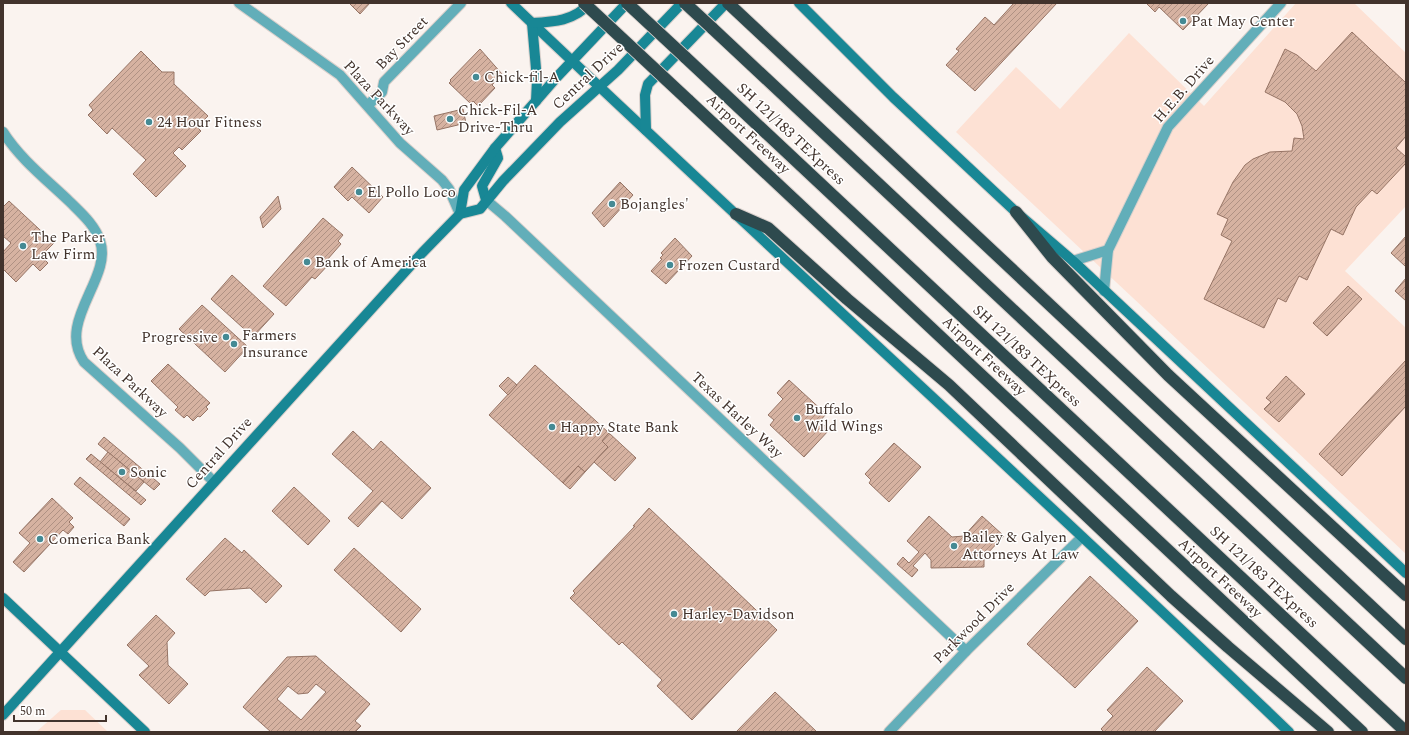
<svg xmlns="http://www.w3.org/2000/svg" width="1409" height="735" viewBox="0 0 1409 735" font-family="Spectral,serif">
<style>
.built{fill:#fde1d4}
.building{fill:url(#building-hatch);stroke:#967465;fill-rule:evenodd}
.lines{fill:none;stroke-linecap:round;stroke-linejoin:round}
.street-casing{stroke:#d9d0cc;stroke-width:12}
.secondary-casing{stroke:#d9d0cc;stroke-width:12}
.highway-casing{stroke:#d9d0cc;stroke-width:14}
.street{stroke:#62aeb9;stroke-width:10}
.secondary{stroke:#188795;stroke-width:10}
.highway{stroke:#2e4a4e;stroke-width:12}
.highway-bridge-casing{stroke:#d9d0cc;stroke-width:14;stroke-linecap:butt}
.highway-bridge{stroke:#2e4a4e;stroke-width:12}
.poi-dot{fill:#448a94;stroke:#fff;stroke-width:1.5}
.labels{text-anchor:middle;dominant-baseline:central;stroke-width:3;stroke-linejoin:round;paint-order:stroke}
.poi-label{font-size:15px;fill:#42332c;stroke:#fff;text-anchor:start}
.street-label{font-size:15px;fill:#42332c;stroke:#fff}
</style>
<defs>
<pattern id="building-hatch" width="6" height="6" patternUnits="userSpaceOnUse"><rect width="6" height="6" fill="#d6b2a1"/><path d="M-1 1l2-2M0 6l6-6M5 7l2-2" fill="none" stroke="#af9183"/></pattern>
</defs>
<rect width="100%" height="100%" fill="#faf3ef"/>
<g class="built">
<path d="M1296 3H1354L1406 53V206L1345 271 1406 328V554L956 132 1016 67 1060 109 1129 33 1204 106Z"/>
<path d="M61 710H85L108 732H36Z"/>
</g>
<g class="building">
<path d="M349 3H370L360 14Z"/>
<path d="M1014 3H1057L975 91 946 65 959 51 956 49 985 17 994 25Z"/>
<path d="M1146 3H1209L1183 30 1159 7 1155 12Z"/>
<path d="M1352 32 1406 83V136L1396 148 1406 157V163L1377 194 1372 190 1356 207 1343 235 1331 229 1307 280 1299 276 1286 302 1278 298 1264 328 1204 299 1232 241 1221 235 1228 219 1217 214 1233 182 1245 165 1253 159 1270 152 1292 151 1294 138 1304 139 1302 126 1297 114 1285 102 1265 92 1285 49 1297 55 1316 71Z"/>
<path d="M480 49 502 74 492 85 495 88 478 106 473 101 471 104 449 83 451 81 450 80Z"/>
<path d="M141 51 162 72H174V84L208 116 197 127 201 131 182 150 179 147 173 153 186 166 156 197 133 174 146 160 112 128 107 134 88 115 93 110 89 105Z"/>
<path d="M463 109 466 123 437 130 434 116Z"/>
<path d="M352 167 383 197 369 213 352 197 348 201 334 187Z"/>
<path d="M620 182 633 195 604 227 592 213Z"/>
<path d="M278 196 281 209 263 228 260 217Z"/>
<path d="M9 201 54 243 41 256 48 263 40 271 33 264 16 282 3 269V252L11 243 3 236V207Z"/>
<path d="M323 218 343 235 338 241 341 244 327 260 330 263 315 279 312 277 286 306 263 286Z"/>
<path d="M1406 236V265L1405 266 1391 253Z"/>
<path d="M675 238 692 256 666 284 651 271 662 259 660 258 663 255 661 253Z"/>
<path d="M232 275 274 314 253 337 211 299Z"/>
<path d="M1406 278V301L1395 291Z"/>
<path d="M1348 286 1362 299 1327 336 1313 323Z"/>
<path d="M202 305 248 347 225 372 179 329Z"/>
<path d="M1406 360V406L1342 476 1319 454Z"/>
<path d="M168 364 210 403 206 407 208 409 200 417 198 416 193 421 187 415 184 418 175 410 178 407 151 381Z"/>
<path d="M535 365 609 433 602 441 608 447 585 472 578 466 563 483 489 415Z"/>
<path d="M1286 376 1305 394 1279 422 1264 409 1271 402 1266 398Z"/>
<path d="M508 377 517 385 508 395 499 386Z"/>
<path d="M789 380 826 414 820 421 829 430 804 457 770 425 774 420 768 415 783 399 777 393Z"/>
<path d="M353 431 373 450 381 441 431 488 402 519 382 501 358 527 348 518 373 491 332 454Z"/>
<path d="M609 433 636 458 615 481 594 462 608 447 602 441Z"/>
<path d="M104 437 160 484 154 490 98 444Z"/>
<path d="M894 443 921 467 889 502 869 483 871 480 865 474Z"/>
<path d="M108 452 144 482 136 491 100 462Z"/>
<path d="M91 454 146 500 141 505 86 459Z"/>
<path d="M578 466 585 472 570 489 563 483Z"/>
<path d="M80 477 130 519 124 526 74 484Z"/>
<path d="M294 487 330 521 308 545 272 511Z"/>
<path d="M52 498 73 518 69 522 74 527 68 534 63 530 24 572 13 562 30 543 19 533Z"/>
<path d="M649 508 777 630 692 720 657 686 662 680 622 642 619 645 570 598 575 593 573 591 635 526H633Z"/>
<path d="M929 516 952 537 964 536 982 516 1004 536 984 557V567L931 568V560L925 553 913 566 918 570 912 577 897 564 903 557 909 563 919 552 907 541Z"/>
<path d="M225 538 242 553 244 550 282 586 266 603 250 588 210 591 205 596 186 579Z"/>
<path d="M354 548 421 609 401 632 334 570Z"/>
<path d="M1090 576 1138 621 1075 688 1027 644Z"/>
<path d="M156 615 175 633 167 642 168 665 188 684 169 704 139 675 149 666 127 645Z"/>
<path d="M316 656 370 704 355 721 361 726 355 732H271L243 707 287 657ZM316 684 326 692 301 720 277 699 288 686 298 694 308 693Z"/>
<path d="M1147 667 1183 701 1154 732H1104L1101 729 1113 716 1107 710Z"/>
<path d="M775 692 817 732H736Z"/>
</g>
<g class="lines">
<g class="street-casing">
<g id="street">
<path d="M239 3 340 75 400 143 442 180 449 189 460 214"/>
<path d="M368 105 382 92 384 82 461 3"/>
<path d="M3 132C20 159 47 180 70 202 81 213 95 225 100 241 113 278 56 321 84 362L180 448 214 482"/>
<path d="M486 200 505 216 966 651"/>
<path d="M1073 261 1108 250"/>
<path d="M1104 291 1108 250 1168 127 1281 3"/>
<path d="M889 732 966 651 1082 537"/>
</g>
</g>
<g class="secondary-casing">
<g id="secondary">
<path d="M511 3C768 248 1032 486 1289 732"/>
<path d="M799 3 893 97 1016 212 1073 261 1406 573"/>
<path d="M532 23 537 80 536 101"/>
<path d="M532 23C554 22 574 21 590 3"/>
<path d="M646 130 645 95 648 84 726 3"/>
<path d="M486 200 482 186 498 158 495 148"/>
<path d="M460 214 464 190 495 148 556 78 627 3"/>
<path d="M3 598 145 732"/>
<path d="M3 715 422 253 460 214 480 209 503 181 560 122 618 70 682 3"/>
</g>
</g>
<g class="highway-casing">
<g id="highway">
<path d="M728 3 1406 639"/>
<path d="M712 28 1406 678"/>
<path d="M685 57 1406 732"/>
<path d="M688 100 1362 732"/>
<path d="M1016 212 1052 257 1168 375 1406 595"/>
<path d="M736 214 768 228 847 299 949 385 1171 596 1228 647 1328 732"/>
</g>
</g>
<use href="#street" class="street"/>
<use href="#secondary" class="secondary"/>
<use href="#highway" class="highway"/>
<g class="highway-bridge-casing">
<g id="highway-bridge">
<path d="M584 3 688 100"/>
<path d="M627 3 685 57"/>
<path d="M685 3 712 28"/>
</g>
</g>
<use href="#highway-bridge" class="highway-bridge"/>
</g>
<g class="poi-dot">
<circle cx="1183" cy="21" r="4"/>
<circle cx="476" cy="77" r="4"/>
<circle cx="450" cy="119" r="4"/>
<circle cx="149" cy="122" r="4"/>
<circle cx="359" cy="192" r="4"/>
<circle cx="612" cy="204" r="4"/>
<circle cx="23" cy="246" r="4"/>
<circle cx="307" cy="262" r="4"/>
<circle cx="670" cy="265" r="4"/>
<circle cx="226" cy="337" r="4"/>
<circle cx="234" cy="344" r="4"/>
<circle cx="797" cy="418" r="4"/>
<circle cx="552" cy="427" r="4"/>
<circle cx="122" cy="472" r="4"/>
<circle cx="40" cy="539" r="4"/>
<circle cx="954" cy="546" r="4"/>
<circle cx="674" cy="614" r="4"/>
</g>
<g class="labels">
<g class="poi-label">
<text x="1191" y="21">Pat May Center</text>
<text x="484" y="77">Chick-fil-A</text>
<text x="458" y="110">Chick-Fil-A<tspan x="458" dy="17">Drive-Thru</tspan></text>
<text x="157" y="122">24 Hour Fitness</text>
<text x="367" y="192">El Pollo Loco</text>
<text x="620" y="204">Bojangles'</text>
<text x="31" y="237">The Parker<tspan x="31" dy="17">Law Firm</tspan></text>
<text x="315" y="262">Bank of America</text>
<text x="678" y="265">Frozen Custard</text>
<text x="242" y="335">Farmers<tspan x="242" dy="17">Insurance</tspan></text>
<text x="218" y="337" text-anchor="end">Progressive</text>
<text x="805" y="409">Buffalo<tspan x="805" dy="17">Wild Wings</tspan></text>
<text x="560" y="427">Happy State Bank</text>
<text x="130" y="472">Sonic</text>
<text x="962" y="537">Bailey &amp; Galyen<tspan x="962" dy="17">Attorneys At Law</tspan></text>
<text x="48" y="539">Comerica Bank</text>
<text x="682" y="614">Harley-Davidson</text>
</g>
<g class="street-label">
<text transform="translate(402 43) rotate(-46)">Bay Street</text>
<text transform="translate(588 76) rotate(-43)">Central Drive</text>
<text transform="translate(1184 89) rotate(-49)">H.E.B. Drive</text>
<text transform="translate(379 98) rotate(47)">Plaza Parkway</text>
<text transform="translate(748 134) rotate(43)">Airport Freeway</text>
<text transform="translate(791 134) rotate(43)">SH 121/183 TEXpress</text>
<text transform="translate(984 356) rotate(43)">Airport Freeway</text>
<text transform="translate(1027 356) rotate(43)">SH 121/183 TEXpress</text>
<text transform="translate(130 382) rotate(43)">Plaza Parkway</text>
<text transform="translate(737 415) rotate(43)">Texas Harley Way</text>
<text transform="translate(219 453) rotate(-48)">Central Drive</text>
<text transform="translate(1264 577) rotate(43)">SH 121/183 TEXpress</text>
<text transform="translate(1220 578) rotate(43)">Airport Freeway</text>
<text transform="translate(974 623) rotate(-45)">Parkwood Drive</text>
</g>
</g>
<rect width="1409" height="735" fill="none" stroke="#42332c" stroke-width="8"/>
<path d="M14 715v6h92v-6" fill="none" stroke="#42332c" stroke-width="2"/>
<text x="20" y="715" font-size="12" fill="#42332c" stroke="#ffffff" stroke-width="3" paint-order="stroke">50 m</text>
</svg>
